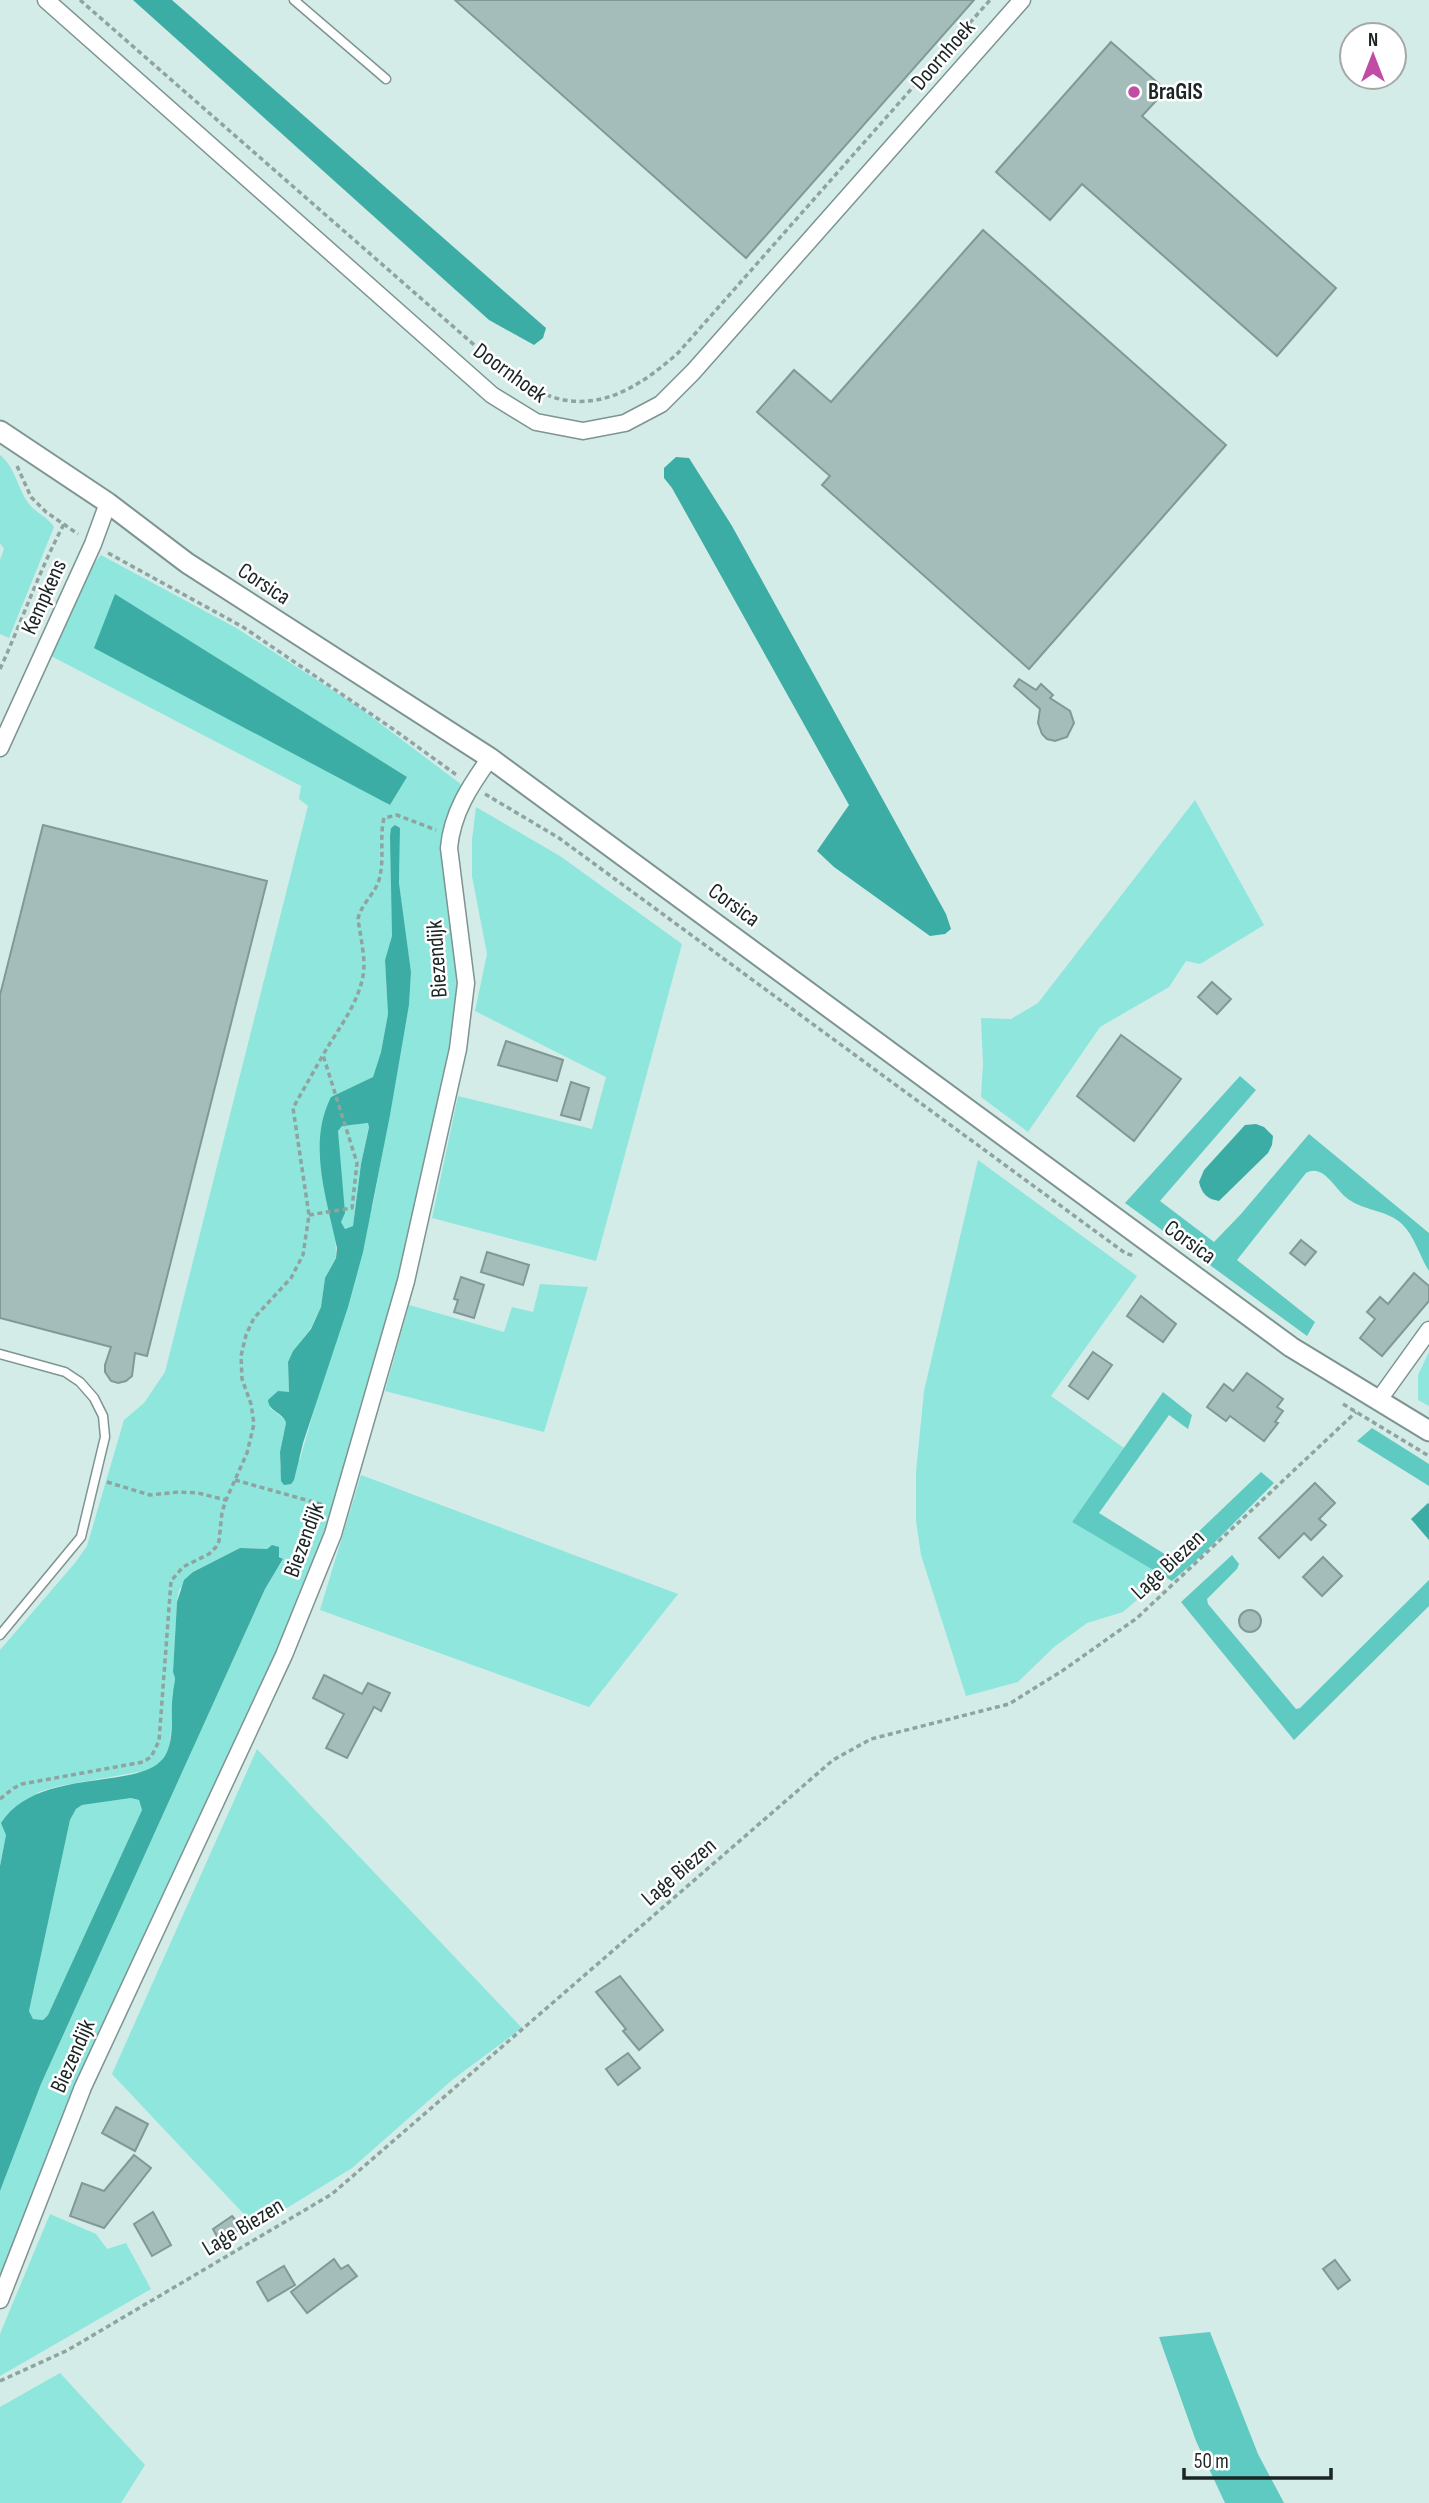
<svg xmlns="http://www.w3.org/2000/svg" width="1429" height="2503" viewBox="0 0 1429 2503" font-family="'Sofia Sans Condensed',sans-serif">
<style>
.green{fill:#8ee6dd;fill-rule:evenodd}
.forest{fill:#5ecac1}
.water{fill:#3cada4;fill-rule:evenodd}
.building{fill:#a5bdba;stroke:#819996;stroke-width:2}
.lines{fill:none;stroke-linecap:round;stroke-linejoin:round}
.service-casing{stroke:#7d9492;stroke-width:11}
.minor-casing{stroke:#7d9492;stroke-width:19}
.tertiary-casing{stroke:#7d9492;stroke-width:23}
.path{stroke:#8fa3a0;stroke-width:3.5;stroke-dasharray:5 3.5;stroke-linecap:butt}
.service{stroke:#fff;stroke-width:8}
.minor{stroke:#fff;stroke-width:16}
.tertiary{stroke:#fff;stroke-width:19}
.poi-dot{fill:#c04ca5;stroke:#fff;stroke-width:2.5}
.labels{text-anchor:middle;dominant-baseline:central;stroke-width:5;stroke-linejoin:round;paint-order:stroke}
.street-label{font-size:23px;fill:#1b2524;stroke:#fff}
.poi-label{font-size:23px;font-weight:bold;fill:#1b2524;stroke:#fff;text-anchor:start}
</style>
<rect width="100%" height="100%" fill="#d3ece8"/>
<g class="green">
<path d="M0 455C16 468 17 488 29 504 36 513 48 517 54 527L9 638 0 634V560L4 549 0 543Z"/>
<path d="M101 555 238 629 357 706 462 785 447 815 442 835V868L452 918 457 986 456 1009 443 1085 400 1285 328 1520 304 1594 281 1647 85 2064 0 2280V2191L41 2084 265 1589 283 1560 270 1546 267 1549 240 1548 193 1572 179 1590 177 1602 173 1672 175 1678 170 1743 167 1754 160 1764 150 1770 59 1786 39 1792 5 1817 6 1835 0 1865V1650L75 1563 87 1546 124 1420 144 1403 165 1372 308 806 299 799 301 786 51 656 93 565ZM115 595 407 777 390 805H389ZM391 827 400 828 399 884 411 972 409 1005 373 1204 300 1459 280 1469V1452L286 1423 284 1419 270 1408 289 1392 288 1362 293 1351 311 1328 321 1307 325 1278 336 1257 331 1097 373 1077 381 1052 388 1014 385 960 392 936Z"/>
<path d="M1195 800 1264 925 1200 964 1186 961 1169 987 1100 1027 1028 1132 981 1097 983 1063 981 1018 1011 1019 1038 1003Z"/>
<path d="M476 807 560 856 682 944 596 1261 432 1218 458 1096 592 1129 606 1077 475 1011 487 954 472 876V840Z"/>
<path d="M367 1123 369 1125 361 1164 353 1226 345 1229 341 1222 338 1131 342 1126Z"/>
<path d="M978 1160 1137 1276 1051 1396 1124 1448 1072 1522 1165 1576 1123 1612 1087 1623 1054 1647 1018 1682 966 1696 921 1555 916 1521V1472L924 1391Z"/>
<path d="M540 1284 588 1287 544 1432 385 1391 409 1305 504 1332 512 1307 533 1312Z"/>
<path d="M1429 1352V1406L1418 1400V1375Z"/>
<path d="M361 1475 678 1594 589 1707 320 1610Z"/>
<path d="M257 1749 522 2028 452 2080 352 2168 256 2227 112 2074Z"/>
<path d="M131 1798 139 1800 142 1810 48 2015 43 2020 33 2019 29 2011 70 1820 76 1809 82 1805Z"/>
<path d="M50 2214 96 2234 107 2249 126 2243 151 2289 0 2376V2334Z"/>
<path d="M60 2373 145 2465 121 2503H0V2407Z"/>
</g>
<g class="forest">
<path d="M1240 1076 1256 1090 1160 1201 1214 1242 1241 1214 1309 1134 1429 1233V1271C1419 1255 1415 1237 1402 1224 1388 1210 1364 1211 1348 1199 1335 1190 1324 1163 1306 1173L1237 1260 1315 1322 1307 1336 1125 1203Z"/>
<path d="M1163 1392 1192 1415 1188 1429 1169 1415 1099 1513 1171 1558 1261 1472 1274 1483 1201 1556 1172 1581 1072 1522Z"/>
<path d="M1372 1428 1429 1464V1486L1357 1441Z"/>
<path d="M1232 1555 1239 1564 1237 1569 1207 1599 1208 1604 1296 1709 1300 1708 1429 1580V1606L1294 1740 1181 1602Z"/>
<path d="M1210 2332 1258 2454 1284 2503H1225L1196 2441 1159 2337Z"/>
</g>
<g class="water">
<path d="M133 0H172L546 328 543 338 534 345 489 320Z"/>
<path d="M676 457 689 458 732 526 946 914 951 929 945 934 930 936 834 867 817 851 849 805 672 488 664 478V468Z"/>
<path d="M115 594 407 777 390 805 94 648Z"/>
<path d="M395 825 400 828 399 883 411 972 409 1005 390 1115 363 1252 348 1307 303 1443 294 1480 291 1484 284 1485 281 1481 280 1452 286 1423C283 1412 269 1412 268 1400L278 1391 289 1392 288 1362 293 1351 311 1329 321 1307 325 1278 336 1258 337 1248C327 1199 307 1144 331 1097L373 1077 381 1052 388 1014 385 960 392 936 390 836 391 828ZM368 1123 369 1127 361 1164 353 1226 345 1229 341 1222 345 1213 338 1131 342 1126Z"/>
<path d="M1256 1124 1264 1127 1273 1136 1272 1145 1268 1153 1219 1201C1207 1199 1202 1194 1199 1182L1204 1170 1245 1125Z"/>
<path d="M1428 1503 1429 1504V1540L1411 1519Z"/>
<path d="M272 1545 279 1547V1557L283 1559 265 1589 41 2084 0 2191V1866L6 1835 1 1823C40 1763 150 1794 167 1752 175 1734 170 1712 173 1694 173 1688 175 1683 175 1678L173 1672 177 1602 184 1580 193 1572 240 1548 267 1549ZM131 1798 139 1800 142 1810 48 2015 43 2020 33 2019 29 2011 70 1820 76 1809 82 1805Z"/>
</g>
<g class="building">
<path d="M455 0H974L746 258Z"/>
<path d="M1111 42 1166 90 1142 116 1336 288 1277 356 1082 184 1050 220 996 172Z"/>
<path d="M983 230 1226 445 1029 669 822 485 830 476 757 412 794 370 831 402Z"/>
<path d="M1019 679 1036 690 1041 684 1053 695 1050 698 1070 711 1074 723 1067 737 1055 741 1047 739 1042 734 1038 723 1040 709 1014 686Z"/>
<path d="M43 825 267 881 147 1356 135 1353 132 1376 126 1381 118 1383 111 1381 105 1372V1365L111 1347 0 1318V995Z"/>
<path d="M1212 982 1231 999 1217 1014 1198 997Z"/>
<path d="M1121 1035 1181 1079 1134 1141 1077 1096Z"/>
<path d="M506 1041 563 1060 557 1081 498 1065Z"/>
<path d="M571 1082 589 1088 580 1120 561 1115Z"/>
<path d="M1301 1240 1316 1252 1305 1265 1290 1253Z"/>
<path d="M487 1252 529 1265 523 1285 481 1272Z"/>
<path d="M1414 1273 1429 1286V1301L1382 1356 1360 1338 1375 1319 1367 1312 1380 1297 1388 1304Z"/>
<path d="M461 1277 484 1285 474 1318 454 1312 458 1300 454 1299Z"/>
<path d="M1141 1296 1176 1324 1163 1342 1127 1316Z"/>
<path d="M1093 1352 1112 1365 1088 1399 1069 1386Z"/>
<path d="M1247 1373 1283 1399 1277 1407 1283 1411 1275 1422 1278 1423 1264 1441 1230 1416 1226 1421 1207 1407 1224 1384 1233 1391Z"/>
<path d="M1315 1483 1335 1503 1319 1519 1326 1525 1311 1540 1304 1533 1279 1558 1259 1538Z"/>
<path d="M1323 1557 1342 1576 1322 1596 1303 1577Z"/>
<circle cx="1250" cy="1621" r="11"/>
<path d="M324 1675 362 1694 368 1683 390 1693 381 1711 374 1707 347 1758 326 1748 344 1714 313 1698Z"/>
<path d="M620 1976 663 2030 639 2050 623 2031 626 2029 596 1992Z"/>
<path d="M628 2053 640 2068 618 2085 606 2069Z"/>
<path d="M116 2107 148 2124 135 2151 102 2133Z"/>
<path d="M134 2155 151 2168 104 2228 70 2216 82 2183 104 2191Z"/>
<path d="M153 2212 171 2245 152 2256 134 2224Z"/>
<path d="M232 2216 242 2228 220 2242 213 2229Z"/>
<path d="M334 2259 341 2269 348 2265 357 2276 307 2313 291 2292Z"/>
<path d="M1335 2260 1350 2280 1338 2289 1323 2269Z"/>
<path d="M284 2266 295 2285 268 2301 257 2282Z"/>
</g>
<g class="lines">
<g class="service-casing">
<g id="service">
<path d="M294 0 386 79"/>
<path d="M0 1354 65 1372 80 1382 94 1398 103 1416 105 1437 81 1537 0 1635"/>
</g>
</g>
<g class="minor-casing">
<g id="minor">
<path d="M46 0 492 395 536 422 583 431 625 423 661 404 693 372 1022 0"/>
<path d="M0 748 93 544 108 503"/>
<path d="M1378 1401 1429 1330"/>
<path d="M0 2300 83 2087 284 1655 333 1534 406 1281 458 1049 466 983 449 848C452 813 470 786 490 758"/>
</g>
</g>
<g class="tertiary-casing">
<path id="tertiary" d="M0 431 108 503 187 563 490 758 1291 1347 1429 1431"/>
</g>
<g class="path">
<path d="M80 0 504 371C518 379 532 389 547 395 598 415 642 385 678 353L990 0"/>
<path d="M17 466 31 497 46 512 78 534"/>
<path d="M108 553 243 627 393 729 458 776"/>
<path d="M0 669C22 621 39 571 64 524"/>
<path d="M485 794 559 838 1125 1253 1134 1256"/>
<path d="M309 1215 352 1208 357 1163 323 1055C339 1027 365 996 364 962 363 947 360 933 358 919 361 904 375 894 379 880 385 859 379 838 384 818L397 815 436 830"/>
<path d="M1343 1404 1429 1456"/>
<path d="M235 1480 324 1505"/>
<path d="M107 1482 150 1495 179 1492 198 1493 226 1500"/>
<path d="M0 1799 14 1788 22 1784 143 1762 151 1757 159 1741 171 1581 183 1567 209 1554 216 1547 219 1541 222 1512 226 1500 247 1453 254 1424 251 1404 242 1379 241 1356 246 1335 254 1318 291 1278 303 1255 309 1215 293 1108 323 1055"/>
<path d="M0 2381 68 2350 332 2194 833 1760 871 1739 1009 1704 1062 1671 1137 1618 1356 1412"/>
</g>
<use href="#service" class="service"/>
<use href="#minor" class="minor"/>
<use href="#tertiary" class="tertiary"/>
</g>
<circle class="poi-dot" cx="1134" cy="92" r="7"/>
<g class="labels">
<g class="street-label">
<text transform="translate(943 55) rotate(-49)">Doornhoek</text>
<text transform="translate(510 373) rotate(36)">Doornhoek</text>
<text transform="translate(264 584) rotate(33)">Corsica</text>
<text transform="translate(44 597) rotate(-66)">Kempkens</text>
<text transform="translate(734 905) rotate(36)">Corsica</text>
<text transform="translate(437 959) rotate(-94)">Biezendijk</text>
<text transform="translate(1190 1242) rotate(36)">Corsica</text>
<text transform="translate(304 1540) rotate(-70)">Biezendijk</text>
<text transform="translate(1168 1565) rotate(-43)">Lage Biezen</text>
<text transform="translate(679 1872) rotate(-41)">Lage Biezen</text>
<text transform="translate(73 2056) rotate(-66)">Biezendijk</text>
<text transform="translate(243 2227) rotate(-31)">Lage Biezen</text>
</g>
<g class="poi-label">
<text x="1148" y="92">BraGIS</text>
</g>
</g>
<g transform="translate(1373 56)"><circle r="33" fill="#ffffff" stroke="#a4a8a7" stroke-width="2"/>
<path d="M0-5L12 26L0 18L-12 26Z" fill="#c04ca5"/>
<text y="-10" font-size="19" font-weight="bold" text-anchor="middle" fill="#1b2524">N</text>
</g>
<path d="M1184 2468v10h147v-10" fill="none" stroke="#1b2524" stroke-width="3.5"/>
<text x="1194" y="2468" font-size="21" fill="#1b2524" stroke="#ffffff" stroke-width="5" paint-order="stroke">50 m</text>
</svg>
